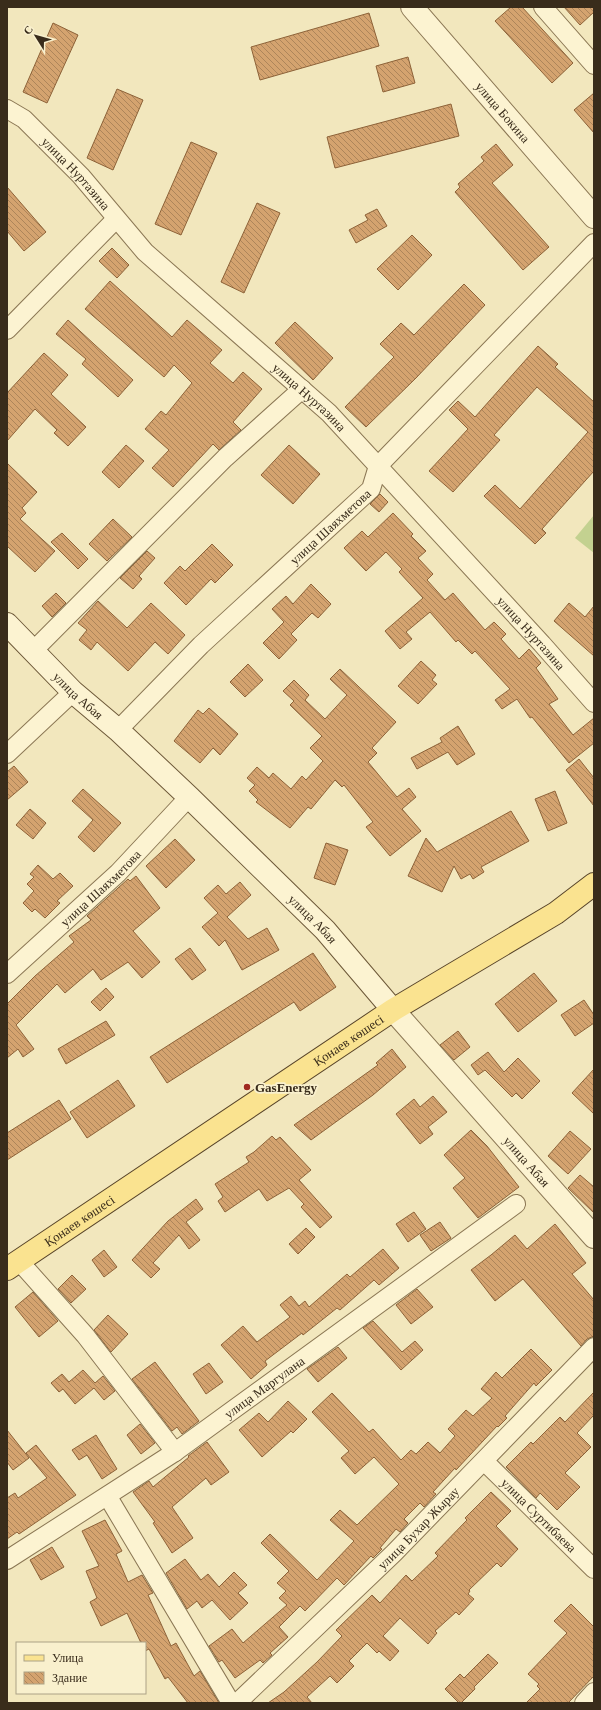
<svg xmlns="http://www.w3.org/2000/svg" width="601" height="1710" viewBox="0 0 601 1710" font-family="'Times New Roman',serif">
<style>
.park{fill:#c3d190}
.building{fill:url(#building-back-hatch);stroke:#8d6238}
.lines{fill:none;stroke-linecap:round;stroke-linejoin:round}
.minor-casing{stroke:#8b7754;stroke-width:20}
.tertiary-casing{stroke:#8b7754;stroke-width:24}
.secondary-casing{stroke:#6d5838;stroke-width:24}
.primary-casing{stroke:#584429;stroke-width:24}
.minor{stroke:#fcf3d1;stroke-width:18}
.tertiary{stroke:#fcf3d1;stroke-width:22}
.secondary{stroke:#fcf3d1;stroke-width:22}
.primary{stroke:#fae390;stroke-width:22}
.poi-dot{fill:#a02a1f;stroke:#f9f0cd;stroke-width:1.5}
.labels{text-anchor:middle;dominant-baseline:central;stroke-width:3.5;stroke-linejoin:round;paint-order:stroke}
.street-label{font-size:13px;fill:#392c1b;stroke:#f9f0cd}
.poi-label{font-size:13px;font-weight:bold;fill:#392c1b;stroke:#f9f0cd;text-anchor:start}
</style>
<defs>
<pattern id="building-back-hatch" width="6" height="6" patternUnits="userSpaceOnUse"><rect width="6" height="6" fill="#d4a36f"/><path d="M-1 5l2 2M0 0l6 6M5-1l2 2" fill="none" stroke="#ad855a"/></pattern>
</defs>
<rect width="100%" height="100%" fill="#f2e7bd"/>
<path class="park" d="M594 515V553L575 538Z"/>
<g class="building">
<path d="M511 7H522L573 63 552 83 495 21Z"/>
<path d="M564 7H594V12L580 25Z"/>
<path d="M369 13 379 46 260 80 251 47Z"/>
<path d="M53 23 78 35 47 103 23 92Z"/>
<path d="M408 57 415 83 383 92 376 66Z"/>
<path d="M117 89 143 100 113 170 87 158Z"/>
<path d="M594 93V133L574 110Z"/>
<path d="M451 104 459 136 335 168 327 137Z"/>
<path d="M191 142 217 153 181 235 155 224Z"/>
<path d="M496 144 513 165 492 183 549 247 523 270 455 192 460 187 458 184 484 161 481 157Z"/>
<path d="M7 187 46 232 24 251 7 231Z"/>
<path d="M257 203 280 213 244 293 221 282Z"/>
<path d="M377 209 387 226 356 243 349 230 368 220 365 215Z"/>
<path d="M412 235 432 255 398 290 377 269Z"/>
<path d="M112 248 129 265 117 278 99 261Z"/>
<path d="M110 281 172 337 187 320 222 350 210 363 233 383 243 372 262 389 233 422 241 430 219 450 213 444 173 487 152 468 169 450 145 429 161 411 166 415 192 383 174 365 164 377 85 309Z"/>
<path d="M464 284 485 305 416 378 366 427 345 407 394 357 380 344 401 323 414 335Z"/>
<path d="M68 320 133 380 118 397 82 364 86 359 56 334Z"/>
<path d="M295 322 333 358 313 380 275 343Z"/>
<path d="M538 346 558 364 555 367 594 402V471L542 529 546 533 535 544 484 496 495 485 520 509 588 432 537 387 494 435 500 440 453 492 429 471 468 429 449 410 458 401 475 417Z"/>
<path d="M44 353 68 375 51 394 86 427 68 446 54 433 57 430 35 409 7 441V393Z"/>
<path d="M126 445 144 461 119 488 102 472Z"/>
<path d="M289 445 320 474 293 504 261 475Z"/>
<path d="M7 463 37 492 22 508 26 513 20 519 55 551 35 572 7 546Z"/>
<path d="M380 494 388 502 379 512 370 504Z"/>
<path d="M393 513 413 534 411 536 426 551 418 558 433 574 427 580 445 600 453 593 485 630 494 622 506 634 501 639 519 659 529 649 541 663 536 668 558 699 549 704 573 735 594 718V743L569 763 532 717 530 718 517 699 502 709 495 700 510 689 475 651 472 654 458 640 456 642 430 612 406 632 412 639 400 649 385 631 423 598 399 572 402 569 386 552 366 571 344 548 362 531 368 537Z"/>
<path d="M113 519 132 537 107 561 89 544Z"/>
<path d="M62 533 88 559 78 569 51 542Z"/>
<path d="M212 544 233 565 215 583 211 579 186 605 164 583 180 566 185 571Z"/>
<path d="M147 551 155 558 139 576 142 579 133 589 120 578Z"/>
<path d="M311 584 331 604 318 618 312 613 291 634 297 640 279 659 263 643 284 622 272 609 286 596 293 604Z"/>
<path d="M56 593 66 603 52 617 42 606Z"/>
<path d="M98 601 127 628 151 603 185 635 168 654 155 642 128 671 97 642 91 650 79 640 87 630 78 623Z"/>
<path d="M569 603 585 617 594 606V656L554 621Z"/>
<path d="M421 661 436 675 432 680 437 684 418 704 398 686Z"/>
<path d="M248 664 263 680 245 697 230 682Z"/>
<path d="M340 669 396 722 372 748 377 753 368 762 397 797 409 788 416 797 402 809 421 831 390 856 366 827 373 822 344 785 342 787 335 780 311 809 308 807 290 828 256 802 258 800 249 791 255 785 247 778 257 767 269 778 273 773 291 789 302 776 306 780 323 761 310 748 322 736 290 705 294 701 283 691 294 680 309 695 305 700 325 719 347 695 330 679Z"/>
<path d="M209 708 238 734 220 755 213 748 200 763 174 741 198 710 203 714Z"/>
<path d="M458 726 475 754 457 765 448 752 417 769 411 758 442 742 440 738Z"/>
<path d="M579 759 594 778V806L566 770Z"/>
<path d="M14 766 28 782 7 800V772Z"/>
<path d="M83 789 121 823 94 852 78 837 93 820 72 801Z"/>
<path d="M555 791 567 823 548 831 535 799Z"/>
<path d="M30 809 46 823 33 839 16 825Z"/>
<path d="M511 811 529 841 481 867 484 872 473 879 470 874 461 879 454 866 442 892 408 876 426 838 437 852Z"/>
<path d="M175 839 195 860 166 888 146 866Z"/>
<path d="M326 843 348 850 335 885 314 878Z"/>
<path d="M38 865 53 879 60 873 73 886 57 901 60 903 45 918 35 909 32 912 23 903 34 891 27 884 34 877 30 874Z"/>
<path d="M136 876 160 908 133 931 160 962 142 978 128 962 101 980 93 969 65 993 57 984 16 1025 34 1049 23 1057 18 1049 7 1058V1004L35 976 74 942 69 936 91 920 87 916 128 879 130 881Z"/>
<path d="M240 882 251 895 227 917 248 939 267 928 279 950 242 970 225 940 219 946 202 927 218 913 204 898 218 885 226 894Z"/>
<path d="M190 948 206 970 192 980 175 959Z"/>
<path d="M313 953 336 987 300 1011 294 1002 167 1083 150 1057Z"/>
<path d="M534 973 557 1001 518 1032 495 1004Z"/>
<path d="M106 988 114 997 100 1011 91 1002Z"/>
<path d="M584 1000 594 1015V1023L575 1036 561 1015Z"/>
<path d="M106 1021 115 1035 66 1064 58 1049Z"/>
<path d="M458 1031 470 1047 454 1060 440 1045Z"/>
<path d="M392 1049 406 1067 373 1095 311 1140 294 1125 378 1065 376 1063Z"/>
<path d="M488 1052 504 1072 518 1058 540 1081 522 1099 516 1093 512 1097 485 1070 478 1075 471 1065Z"/>
<path d="M594 1069V1114L572 1093Z"/>
<path d="M118 1080 135 1106 87 1138 70 1112Z"/>
<path d="M433 1096 447 1112 428 1127 433 1134 420 1144 396 1114 414 1099 420 1107Z"/>
<path d="M59 1100 71 1119 7 1160V1133Z"/>
<path d="M471 1130 487 1146 519 1187 478 1218 453 1188 465 1178 444 1155Z"/>
<path d="M570 1131 591 1149 568 1174 548 1156Z"/>
<path d="M272 1136 276 1140 280 1137 311 1170 299 1180 332 1217 320 1228 301 1207 304 1204 289 1188 267 1201 259 1189 225 1212 218 1201 223 1197 215 1184 249 1162 246 1157 254 1152Z"/>
<path d="M580 1175 594 1187V1213L568 1188Z"/>
<path d="M196 1199 203 1209 186 1222 200 1240 189 1249 179 1235 153 1263 160 1269 151 1278 132 1260 168 1221Z"/>
<path d="M414 1212 426 1229 408 1242 396 1224Z"/>
<path d="M440 1222 451 1238 431 1251 420 1235Z"/>
<path d="M555 1224 586 1263 572 1274 594 1300V1336L587 1339 581 1346 523 1279 495 1301 471 1270 491 1255 515 1235 527 1249Z"/>
<path d="M306 1228 315 1237 298 1254 289 1244Z"/>
<path d="M383 1249 399 1268 379 1285 374 1280 340 1310 337 1308 303 1335 302 1333 265 1361 267 1365 251 1379 221 1345 243 1326 257 1342 290 1317 280 1305 291 1296 299 1306 305 1301 309 1307 347 1274 350 1277Z"/>
<path d="M104 1250 117 1267 104 1277 92 1260Z"/>
<path d="M72 1275 86 1289 71 1303 58 1289Z"/>
<path d="M417 1289 433 1307 411 1324 396 1305Z"/>
<path d="M33 1292 58 1321 39 1337 15 1307Z"/>
<path d="M108 1315 128 1334 111 1352 94 1330Z"/>
<path d="M373 1321 402 1352 415 1341 423 1350 401 1370 363 1328Z"/>
<path d="M338 1347 347 1358 318 1382 307 1369Z"/>
<path d="M531 1349 552 1370 536 1386 534 1383 505 1416 507 1418 498 1427 497 1426 456 1470 455 1468 433 1492 436 1494 424 1507 420 1503 404 1519 408 1523 400 1532 396 1529 380 1548 382 1549 373 1558 371 1556 344 1585 337 1578 305 1611 300 1606 279 1627 288 1637 270 1653 272 1655 263 1663 260 1660 235 1678 222 1660 219 1662 209 1646 232 1629 243 1643 287 1605 279 1598 286 1591 277 1583 289 1571 261 1543 270 1534 317 1580 354 1541 330 1520 340 1510 357 1525 399 1484 374 1457 355 1474 341 1458 349 1451 312 1412 332 1393 369 1432 373 1429 401 1460 411 1450 416 1454 428 1442 440 1453 455 1436 448 1429 466 1410 473 1416 492 1398 481 1389 496 1372 502 1378Z"/>
<path d="M155 1362 199 1421 182 1434 177 1427 172 1431 132 1379Z"/>
<path d="M209 1363 223 1382 206 1394 193 1374Z"/>
<path d="M83 1370 95 1383 103 1376 115 1391 104 1400 94 1388 75 1404 63 1389 59 1392 51 1383 62 1374 69 1382Z"/>
<path d="M594 1392V1415L577 1433 591 1447 565 1473 580 1487 557 1510 540 1493 536 1498 506 1467 531 1442 533 1444 560 1417 565 1422Z"/>
<path d="M288 1401 307 1419 293 1433 291 1431 262 1457 239 1430 259 1413 268 1422Z"/>
<path d="M140 1424 155 1443 141 1454 127 1435Z"/>
<path d="M7 1430 29 1458 13 1470 7 1462Z"/>
<path d="M96 1435 117 1469 102 1479 87 1455 79 1460 72 1450Z"/>
<path d="M207 1442 229 1472 211 1485 206 1478 172 1507 193 1538 172 1553 153 1523 155 1522 133 1492 149 1481 153 1487 189 1457 188 1456Z"/>
<path d="M36 1445 76 1495 19 1534 17 1532 7 1539V1498L15 1493 18 1498 47 1478 26 1453Z"/>
<path d="M491 1492 511 1511 496 1526 518 1549 501 1567 497 1563 469 1590 470 1591 468 1594 474 1599 459 1615 456 1612 435 1631 437 1633 428 1644 400 1618 383 1636 399 1651 390 1661 379 1651 377 1653 367 1643 349 1661 354 1666 337 1683 330 1676 307 1697 312 1703H268L284 1692 317 1662 342 1636 336 1630 372 1595 380 1603 406 1575 412 1581 438 1556 435 1553 467 1520 465 1518Z"/>
<path d="M105 1520 122 1551 116 1554 128 1582 142 1575 153 1593 148 1595 171 1646 176 1643 194 1676 200 1671 219 1703H188L168 1677 165 1679 149 1649 145 1651V1643H141L127 1613 101 1626 90 1602 97 1598 86 1571 99 1566 82 1531Z"/>
<path d="M52 1547 64 1567 41 1580 30 1560Z"/>
<path d="M185 1559 201 1580 208 1574 219 1587 234 1572 247 1585 238 1593 248 1603 230 1620 212 1600 202 1608 197 1601 187 1609 166 1573Z"/>
<path d="M571 1604 594 1627V1676L568 1703H526L540 1689 537 1686 539 1684 528 1674 567 1633 554 1621Z"/>
<path d="M488 1654 498 1663 474 1687 475 1689 461 1703H459L445 1689 460 1674 464 1678Z"/>
</g>
<g class="lines">
<g class="minor-casing">
<g id="minor">
<path d="M543 7 594 65"/>
<path id="s1" d="M7 109 24 119 81 176 145 252 329 413 542 644 594 703"/>
<path d="M7 330 116 219"/>
<path d="M33 651 225 458 302 389"/>
<path id="s2" d="M118 730 201 645 371 489 378 466 594 243"/>
<path d="M7 754 73 692"/>
<path id="s3" d="M7 974 118 873 189 797"/>
<path d="M19 1261 85 1335 175 1452"/>
<path id="s4" d="M484 1461 594 1569"/>
<path d="M108 1497 231 1703"/>
<path id="s5" d="M7 1560 175 1452 516 1204"/>
<path id="s6" d="M237 1703 394 1553 594 1347"/>
<path d="M584 1703 594 1692"/>
</g>
</g>
<g class="tertiary-casing">
<g id="tertiary">
<path id="s7" d="M412 7 594 217"/>
<path id="s8" d="M393 1010 594 1237"/>
</g>
</g>
<g class="secondary-casing">
<g id="secondary">
<path id="s9" d="M7 624 73 692 118 730 189 797 325 930 393 1010"/>
</g>
</g>
<g class="primary-casing">
<g id="primary">
<path id="s10" d="M7 1269 393 1010 556 913 594 884"/>
</g>
</g>
<use href="#minor" class="minor"/>
<use href="#tertiary" class="tertiary"/>
<use href="#secondary" class="secondary"/>
<use href="#primary" class="primary"/>
</g>
<circle class="poi-dot" cx="247" cy="1087" r="4"/>
<g class="labels">
<g class="street-label">
<text stroke="none"><textPath href="#s7" startOffset="139">улица Бокина</textPath></text>
<text stroke="none"><textPath href="#s1" startOffset="95">улица Нуртазина</textPath></text>
<text stroke="none"><textPath href="#s1" startOffset="419">улица Нуртазина</textPath></text>
<text stroke="none"><textPath href="#s2" startOffset="294">улица Шаяхметова</textPath></text>
<text stroke="none"><textPath href="#s1" startOffset="743">улица Нуртазина</textPath></text>
<text stroke="none"><textPath href="#s9" startOffset="101">улица Абая</textPath></text>
<text stroke="none"><textPath href="#s3" startOffset="127">улица Шаяхметова</textPath></text>
<text stroke="none"><textPath href="#s9" startOffset="425">улица Абая</textPath></text>
<text stroke="none"><textPath href="#s10" startOffset="411">Қонаев көшесі</textPath></text>
<text stroke="none"><textPath href="#s8" startOffset="202">улица Абая</textPath></text>
<text stroke="none"><textPath href="#s10" startOffset="87">Қонаев көшесі</textPath></text>
<text stroke="none"><textPath href="#s5" startOffset="310">улица Маргулана</textPath></text>
<text stroke="none"><textPath href="#s4" startOffset="77">улица Суртибаева</textPath></text>
<text stroke="none"><textPath href="#s6" startOffset="252">улица Бухар Жырау</textPath></text>
</g>
<g class="poi-label">
<text x="255" y="1087">GasEnergy</text>
</g>
</g>
<rect width="601" height="1710" fill="none" stroke="#392c1b" stroke-width="16"/>
<rect x="16" y="1642" width="130" height="52" fill="#f9f0cd" stroke="#aca286"/>
<rect x="24" y="1655" width="20" height="6" fill="#fae390" stroke="#aca286"/>
<text x="52" y="1662" font-size="12" fill="#392c1b">Улица</text>
<rect x="24" y="1672" width="20" height="12" fill="url(#building-back-hatch)" stroke="#aca286"/>
<text x="52" y="1682" font-size="12" fill="#392c1b">Здание</text>
<g transform="translate(36 36) rotate(307)" stroke="#f9f0cd" stroke-width="3" paint-order="stroke">
<path d="M0-3L7 15L0 10L-7 15Z" fill="#392c1b"/>
<text y="-6" font-size="11" font-weight="bold" text-anchor="middle" fill="#392c1b">С</text>
</g>
</svg>
